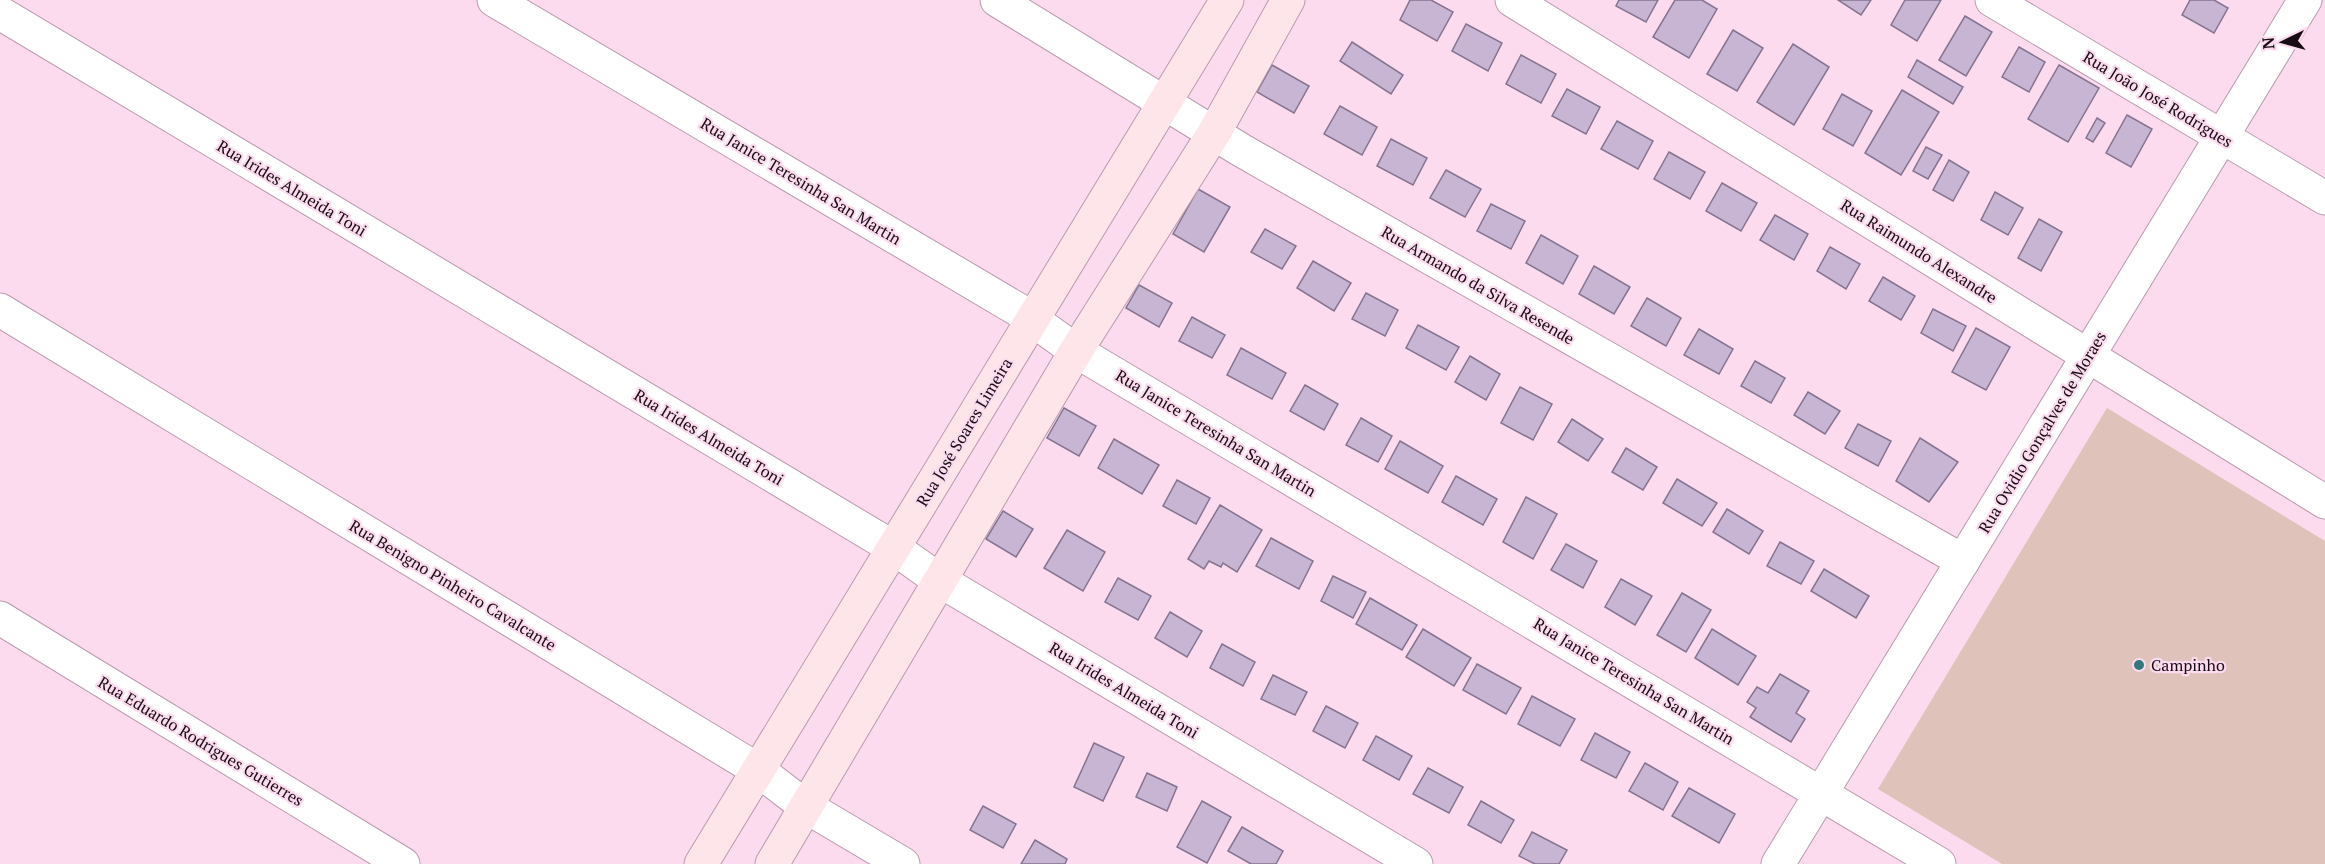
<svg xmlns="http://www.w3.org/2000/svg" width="2325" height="864" viewBox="0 0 2325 864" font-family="'PT Serif',serif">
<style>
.green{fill:#dfc2b9}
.building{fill:#c7b5d3;stroke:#84748f;stroke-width:1.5}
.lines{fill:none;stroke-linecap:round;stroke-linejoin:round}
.street-casing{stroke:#b99aad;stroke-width:35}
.secondary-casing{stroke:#b99aad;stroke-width:35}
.street{stroke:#fff;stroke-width:33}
.secondary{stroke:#fee5e9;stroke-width:33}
.poi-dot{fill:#2f787b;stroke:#fcdbef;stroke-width:2}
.labels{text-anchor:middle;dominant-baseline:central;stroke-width:4.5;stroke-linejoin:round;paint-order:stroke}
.street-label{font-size:16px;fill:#170c13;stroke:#fcdbef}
.poi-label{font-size:16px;fill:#170c13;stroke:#fcdbef;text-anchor:start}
</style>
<rect width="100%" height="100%" fill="#fcdbef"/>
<path class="green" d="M2107 408 2325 541V864H2002L1878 789Z"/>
<g class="building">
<path d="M1410 0H1431L1453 12 1437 41 1400 20Z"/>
<path d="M1619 0H1658L1646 22 1616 6Z"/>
<path d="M1675 0H1702L1717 9 1689 58 1653 37Z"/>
<path d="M1838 0H1871L1861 15Z"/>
<path d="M1905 0H1941L1917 41 1891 25Z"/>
<path d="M2190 0H2214L2228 8 2214 33 2182 15Z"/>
<path d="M1965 16 1992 32 1966 76 1939 60Z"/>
<path d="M1466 24 1502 43 1488 71 1452 51Z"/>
<path d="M1733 30 1763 48 1737 91 1707 74Z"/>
<path d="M1352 42 1403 75 1391 94 1340 61Z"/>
<path d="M1793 44 1829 67 1794 125 1757 102Z"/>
<path d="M2019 47 2045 62 2029 92 2002 77Z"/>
<path d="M1521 55 1556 74 1541 103 1506 84Z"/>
<path d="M1917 60 1963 87 1953 104 1908 77Z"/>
<path d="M1272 65 1309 86 1294 113 1257 92Z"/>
<path d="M2059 65 2099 88 2068 142 2028 119Z"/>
<path d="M1567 89 1600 107 1586 134 1552 116Z"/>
<path d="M1902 90 1939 112 1901 175 1865 153Z"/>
<path d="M1842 94 1872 111 1853 146 1823 129Z"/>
<path d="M1340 106 1377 127 1362 155 1324 134Z"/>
<path d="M2127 115 2152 129 2131 167 2106 153Z"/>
<path d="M2097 118 2105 123 2093 142 2086 138Z"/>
<path d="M1617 121 1653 141 1638 169 1601 149Z"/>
<path d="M1391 139 1427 158 1413 185 1377 166Z"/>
<path d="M1926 147 1942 155 1928 179 1913 171Z"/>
<path d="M1669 152 1705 172 1690 199 1654 179Z"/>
<path d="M1949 160 1969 172 1953 201 1933 190Z"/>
<path d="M1446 170 1481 189 1465 217 1430 198Z"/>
<path d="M1722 183 1757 203 1741 231 1706 211Z"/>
<path d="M1198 189 1230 207 1204 252 1173 234Z"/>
<path d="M1995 192 2023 208 2008 235 1981 220Z"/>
<path d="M1491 204 1525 221 1511 249 1477 231Z"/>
<path d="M1775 215 1808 234 1794 260 1760 240Z"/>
<path d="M2039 219 2062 232 2041 271 2018 258Z"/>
<path d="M1265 229 1296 246 1282 269 1251 252Z"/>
<path d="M1541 235 1578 256 1563 284 1526 263Z"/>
<path d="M1830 247 1860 264 1846 289 1817 271Z"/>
<path d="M1313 261 1351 283 1334 311 1297 288Z"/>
<path d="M1594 266 1630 287 1614 314 1579 294Z"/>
<path d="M1883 277 1915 296 1901 320 1869 301Z"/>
<path d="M1139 285 1172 303 1159 327 1126 308Z"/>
<path d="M1366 293 1398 310 1385 336 1352 319Z"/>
<path d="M1647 298 1681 318 1666 346 1631 326Z"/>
<path d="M1933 309 1966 326 1953 351 1921 333Z"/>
<path d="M1192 317 1225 335 1212 358 1179 341Z"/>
<path d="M1418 325 1459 347 1446 370 1406 348Z"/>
<path d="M1976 328 2010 347 1986 390 1952 372Z"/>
<path d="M1699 329 1733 349 1719 374 1684 355Z"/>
<path d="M1241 348 1286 373 1272 399 1227 375Z"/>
<path d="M1470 356 1500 374 1486 400 1455 382Z"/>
<path d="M1755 361 1785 378 1771 403 1741 386Z"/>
<path d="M1305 385 1338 404 1324 430 1290 411Z"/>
<path d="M1520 387 1552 404 1533 440 1501 423Z"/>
<path d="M1808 392 1840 411 1825 434 1794 415Z"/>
<path d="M1064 408 1096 426 1079 456 1047 438Z"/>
<path d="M1361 418 1392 436 1378 462 1346 445Z"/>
<path d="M1572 419 1603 439 1588 461 1558 442Z"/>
<path d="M1858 424 1891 441 1878 466 1845 448Z"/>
<path d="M1920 438 1958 462 1929 502 1896 481Z"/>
<path d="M1114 439 1159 465 1142 494 1098 468Z"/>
<path d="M1400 441 1443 466 1428 493 1385 469Z"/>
<path d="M1626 448 1657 467 1643 490 1612 472Z"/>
<path d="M1456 476 1497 499 1483 525 1442 502Z"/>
<path d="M1677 479 1717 503 1702 526 1663 503Z"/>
<path d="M1177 480 1210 498 1196 524 1163 506Z"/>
<path d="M1526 497 1557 514 1533 559 1503 542Z"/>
<path d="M1220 505 1262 530 1237 572 1223 563 1221 567 1209 561 1204 569 1188 559Z"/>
<path d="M1727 509 1763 531 1749 554 1713 532Z"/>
<path d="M1003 511 1033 529 1016 557 986 539Z"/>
<path d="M1067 530 1105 552 1083 591 1044 568Z"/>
<path d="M1271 538 1313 561 1299 589 1256 566Z"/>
<path d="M1780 542 1814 561 1801 584 1767 566Z"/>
<path d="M1566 544 1597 561 1583 588 1551 570Z"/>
<path d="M1824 569 1869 596 1856 618 1811 591Z"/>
<path d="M1333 576 1366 592 1353 618 1321 601Z"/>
<path d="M1118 578 1151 596 1138 620 1105 602Z"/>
<path d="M1621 579 1652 596 1635 625 1605 607Z"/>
<path d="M1682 593 1711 610 1686 652 1657 635Z"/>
<path d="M1370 598 1417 625 1402 650 1356 624Z"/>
<path d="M1170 612 1202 631 1187 657 1155 638Z"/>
<path d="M1423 629 1471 658 1454 686 1406 657Z"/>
<path d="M1712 629 1756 656 1738 685 1695 658Z"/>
<path d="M1222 644 1255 662 1243 686 1210 668Z"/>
<path d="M1477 664 1521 688 1506 714 1463 690Z"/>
<path d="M1780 674 1809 691 1796 713 1805 719 1791 742 1750 717 1756 708 1747 702 1757 687 1768 693Z"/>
<path d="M1273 675 1307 692 1295 715 1261 699Z"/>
<path d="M1532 696 1575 719 1560 746 1518 724Z"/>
<path d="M1326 706 1358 723 1345 748 1313 731Z"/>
<path d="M1595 733 1630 752 1616 778 1581 760Z"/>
<path d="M1376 736 1412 756 1399 780 1363 760Z"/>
<path d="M1094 743 1124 757 1103 801 1074 787Z"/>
<path d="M1645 763 1678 782 1663 810 1629 791Z"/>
<path d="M1428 768 1463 787 1449 813 1413 794Z"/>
<path d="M1147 773 1177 787 1167 811 1136 797Z"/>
<path d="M1689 788 1735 814 1719 843 1672 816Z"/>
<path d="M1202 801 1231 817 1207 863 1177 847Z"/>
<path d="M1481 801 1514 820 1501 843 1468 825Z"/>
<path d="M983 806 1016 824 1003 848 970 830Z"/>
<path d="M1242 827 1283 851 1276 864H1251L1228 851Z"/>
<path d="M1532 832 1567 850 1559 864H1535L1519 856Z"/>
<path d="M1035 840 1067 859 1065 864H1021Z"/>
</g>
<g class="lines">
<g class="street-casing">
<g id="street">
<path d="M494 0 1022 312 1076 351 1939 864"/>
<path d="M997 0 1241 150 1963 561"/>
<path d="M1512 0 2325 502"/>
<path d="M1992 0 2325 198"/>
<path d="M0 13 894 548 939 580 1416 864"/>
<path d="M0 310 758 770 805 806 903 864"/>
<path d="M0 618 403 864"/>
<path d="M1778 864 2305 0"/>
</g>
</g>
<g class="secondary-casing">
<g id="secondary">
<path d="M701 864 1227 0"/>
<path d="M772 864 1076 351 1214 133 1288 0"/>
</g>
</g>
<use href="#street" class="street"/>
<use href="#secondary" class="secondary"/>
</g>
<circle class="poi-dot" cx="2139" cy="665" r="6"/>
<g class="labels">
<g class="street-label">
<text transform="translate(2158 99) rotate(31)">Rua João José Rodrigues</text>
<text transform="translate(801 181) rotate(31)">Rua Janice Teresinha San Martin</text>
<text transform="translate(292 188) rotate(31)">Rua Irides Almeida Toni</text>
<text transform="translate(1919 251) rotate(32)">Rua Raimundo Alexandre</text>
<text transform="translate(1478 285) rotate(30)">Rua Armando da Silva Resende</text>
<text transform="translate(964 432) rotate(-59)">Rua José Soares Limeira</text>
<text transform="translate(2042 432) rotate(-59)">Rua Ovidio Gonçalves de Moraes</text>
<text transform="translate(1216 433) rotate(31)">Rua Janice Teresinha San Martin</text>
<text transform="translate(709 437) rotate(31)">Rua Irides Almeida Toni</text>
<text transform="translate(453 585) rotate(31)">Rua Benigno Pinheiro Cavalcante</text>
<text transform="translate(1634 681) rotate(31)">Rua Janice Teresinha San Martin</text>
<text transform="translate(1124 690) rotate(31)">Rua Irides Almeida Toni</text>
<text transform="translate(201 741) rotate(31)">Rua Eduardo Rodrigues Gutierres</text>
</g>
<g class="poi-label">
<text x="2151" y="665">Campinho</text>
</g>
</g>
<g transform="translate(2283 42) rotate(265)" stroke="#fcdbef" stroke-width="4.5" paint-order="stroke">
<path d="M0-4.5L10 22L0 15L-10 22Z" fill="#170c13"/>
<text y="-9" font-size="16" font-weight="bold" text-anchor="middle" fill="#170c13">N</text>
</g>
</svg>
